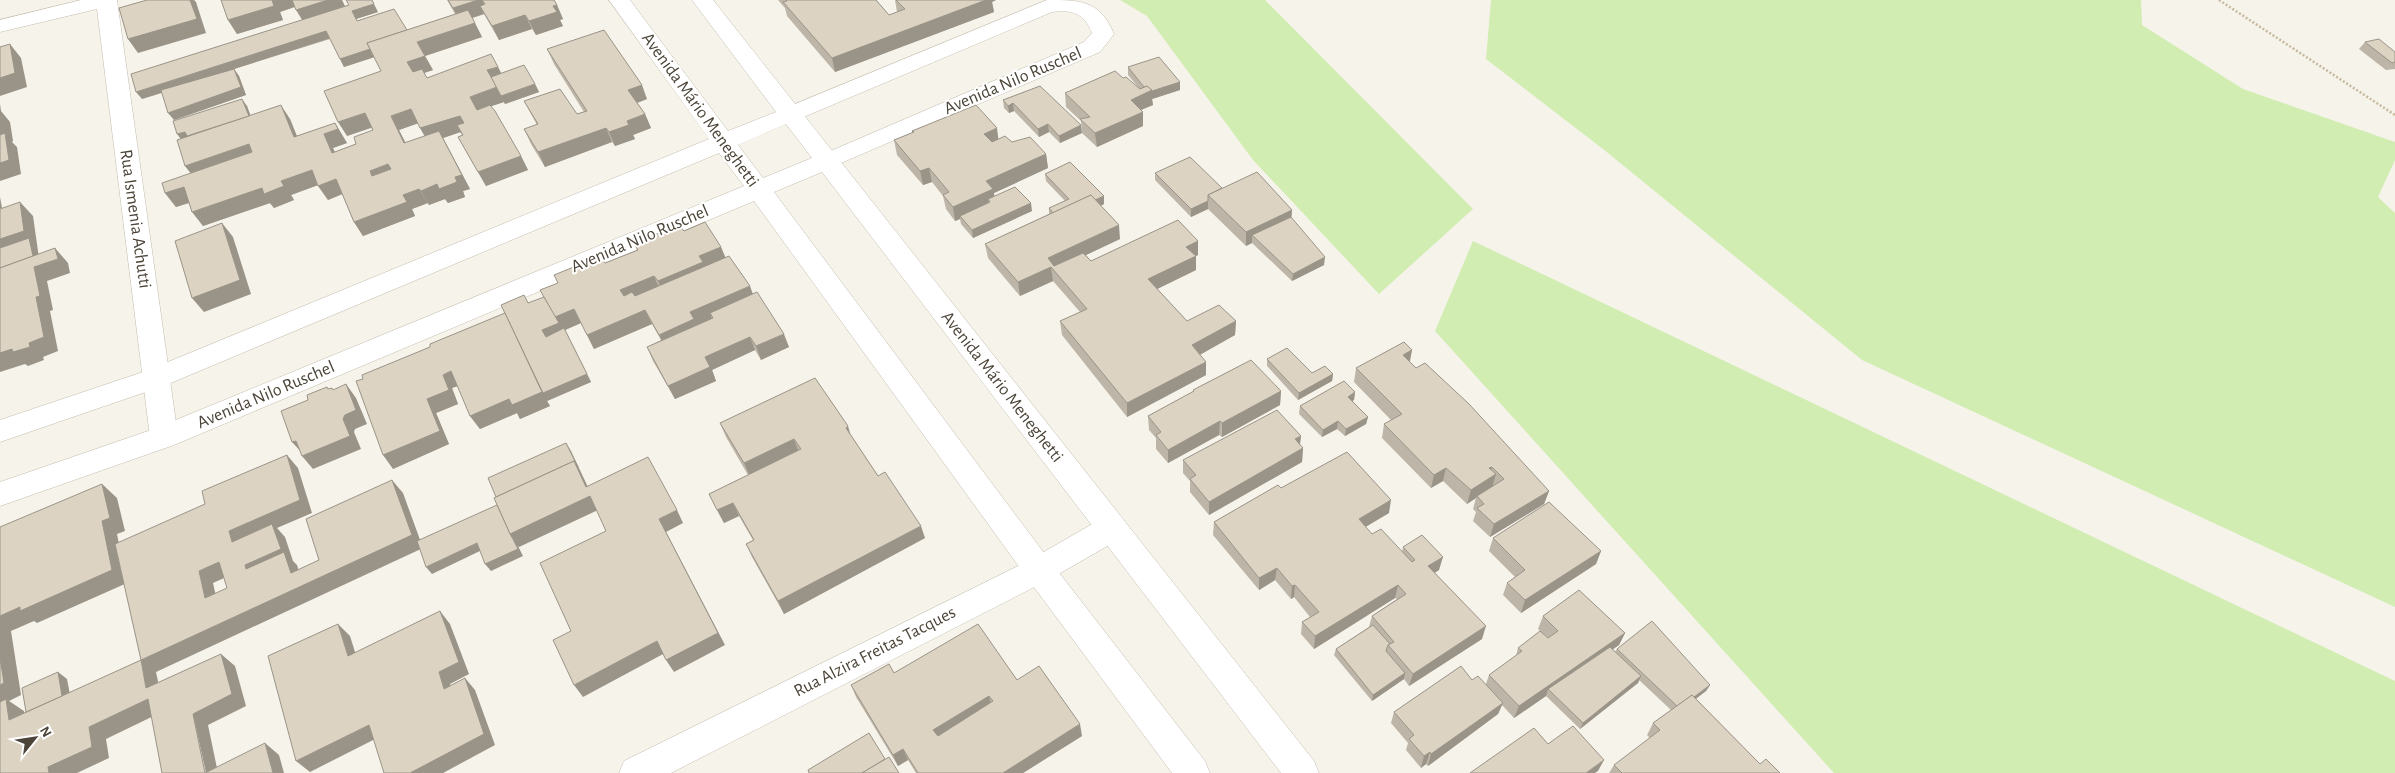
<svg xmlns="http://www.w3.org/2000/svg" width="2395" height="773" viewBox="0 0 2395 773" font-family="'Alegreya Sans',sans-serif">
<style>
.green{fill:#d1edb2}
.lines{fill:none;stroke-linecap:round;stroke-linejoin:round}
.minor-casing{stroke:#c3bcad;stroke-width:1}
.tertiary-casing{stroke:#c3bcad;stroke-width:1}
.path{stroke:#c6b89d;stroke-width:2.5;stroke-dasharray:2 2;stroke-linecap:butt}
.minor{fill:#fff;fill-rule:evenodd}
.tertiary{fill:#fff;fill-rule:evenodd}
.wall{fill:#bdb5a7;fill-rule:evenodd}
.shaded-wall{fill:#9a9488}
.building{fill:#dcd3c2;stroke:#9a9488;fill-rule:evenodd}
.labels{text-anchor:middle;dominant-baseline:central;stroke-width:4;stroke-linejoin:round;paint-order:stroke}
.street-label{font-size:18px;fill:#4c4438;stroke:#fff}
</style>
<rect width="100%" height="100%" fill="#f6f3eb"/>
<g class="green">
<path d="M1120 0H1265L1473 209 1379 294 1253 160 1147 16Z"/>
<path d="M1491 0H2141L2142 25 2243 89 2395 142V160L2378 197 2395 213V607L1862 360 1603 149 1486 59Z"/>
<path d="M1473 241 2395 681V773H1834L1435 331Z"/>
</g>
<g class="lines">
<g class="minor-casing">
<g id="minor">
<path d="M81 0H117L178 437 174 445 164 448 154 445 150 437 97 9 0 32V20Z"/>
<path d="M1047 0C1080 0 1100 0 1114 34L1100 52 827 169 819 166 815 161 819 156 1084 42 1092 33C1085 14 1072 9 1052 12L799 119 791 121 783 119 780 114 783 109Z"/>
<path d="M1112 515 1123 519 1127 528 1123 537 1050 579 671 773H619L624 761 1028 561 1101 519Z"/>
</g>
</g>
<g class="tertiary-casing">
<path id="tertiary" d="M609 0H630L728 131 776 112 692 0H713L1314 761 1319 773H1281L822 172 774 192 1050 561 1205 761 1210 773H1172L1028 579 754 201 174 445 0 506V482L154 429 744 186 719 153 166 385 0 442V420L146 371 709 139ZM786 124 812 158 763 178 738 145Z"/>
</g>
<path class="path" d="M2219 0 2395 115"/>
<use href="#minor" class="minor"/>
<use href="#tertiary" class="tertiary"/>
</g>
<g class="wall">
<path d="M221 0H342L345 6 378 12 356 19 357 21 407 30 455 14 447 0H554L557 5 563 19 560 20 563 26 536 35 532 29 499 40 484 14 472 18 482 37 425 56 433 70 424 73 427 78 498 67 501 73 535 84 539 92 505 104 504 102 491 106 521 156 528 170 486 186 458 137 462 135 460 132 443 138 470 189 463 191 465 197 448 203 445 199 429 205 428 203 412 209 415 216 363 236 354 222 342 194 328 200 318 185 291 195 294 200 274 208 270 203 203 226 189 203 176 207 165 193 191 173 185 166 180 139 247 106 250 115 290 119 297 136 335 123 347 143 333 148 335 152 356 144 373 130 371 128 347 136 381 71 374 57 344 67 330 39 234 69 239 76 246 95 174 120 162 93 142 99 302 20 295 7 280 12 283 20 237 34 228 20ZM418 123 425 136 405 143 399 130Z"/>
<path d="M778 0H876L889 15 897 12 895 0H996L992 2 994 12 835 72 787 16 785 8Z"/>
<path d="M2365 42 2395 62V69L2386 70 2359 49Z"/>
<path d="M547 49 647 99 637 103 645 114 651 128 633 135 635 139 615 146 612 142 545 167 531 144 524 129 537 125 524 101 577 114 584 112 554 64Z"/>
<path d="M1128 67 1180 90 1152 99 1153 105 1141 110 1143 112V126L1097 147 1082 133 1081 121 1066 107 1065 93 1123 78 1138 87 1128 75Z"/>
<path d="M1040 86 1082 133 1060 143 1049 132 1039 137 1014 111 1009 113 1004 108 1003 100Z"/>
<path d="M912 131 999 139 1046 154 1048 168 994 193V196L1032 211 973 238 961 224 960 219 955 221 946 209 943 196 932 182 923 185 897 155 894 140 912 133Z"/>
<path d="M1155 173 1222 188 1292 210 1291 217 1324 265 1292 281 1252 243 1246 246 1208 209 1191 217 1155 180Z"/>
<path d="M1045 174 1104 196V204L1101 206 1120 239 1086 255 1091 261 1198 241V255L1195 256 1196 270 1157 289 1187 321H1236L1235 335 1200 355 1206 362V375L1127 417 1062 335 1060 321 1080 312 1053 281 1020 296 988 258 985 244 1049 214V208L1065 201 1046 181Z"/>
<path d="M684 231 721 247 725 258 752 294 789 347 761 360 755 350 712 370 716 381 675 399 653 361 647 347 661 340 652 324 594 349 581 323 565 330 591 382 547 401 550 406 520 419 517 413 480 429 470 416 458 386 452 388 458 404 436 413 449 444 393 469 363 379 430 347 544 297 558 283 554 275 605 263 637 250 634 243Z"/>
<path d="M1412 350 1410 362 1416 368 1549 491 1544 504 1490 537 1473 521 1476 512 1473 509 1476 498 1467 504 1443 481 1431 488 1382 438 1384 424 1391 420 1354 382 1356 368Z"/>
<path d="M1267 359 1312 373 1333 374 1332 381 1298 400 1267 366Z"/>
<path d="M1193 390 1281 391 1280 405 1222 437 1219 435 1168 463 1156 449V438L1149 430 1148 416 1193 392Z"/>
<path d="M1355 392 1354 400 1352 401 1368 417 1366 424 1345 436 1337 429 1322 437 1299 414 1300 406Z"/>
<path d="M720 423 851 435 878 476 925 538 784 614 752 557 746 544 753 540 739 516 724 523 709 494 748 475 726 437Z"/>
<path d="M1301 436 1300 445 1303 448 1302 462 1209 515 1190 492V481L1183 473V460Z"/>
<path d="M1281 488 1389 513 1365 527 1372 534 1402 552 1403 547 1439 570 1435 573 1482 639 1409 686 1404 679 1372 701 1334 655 1336 649 1369 627 1372 616 1397 599 1395 598 1314 649 1301 634 1302 622 1310 617 1294 597 1291 599 1275 580 1259 590 1213 535 1214 522Z"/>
<path d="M1493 538 1601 551 1596 564 1521 613 1503 595 1507 583 1515 577 1489 551Z"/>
<path d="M1543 616 1625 633 1619 645 1613 649 1615 652 1617 649 1710 685 1706 691 1696 699 1760 764 1780 773H1609L1614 765 1650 738 1647 735 1653 723 1671 710 1639 680 1638 683 1580 729 1546 696 1514 718 1502 705 1498 714 1428 766 1426 764 1421 768 1406 750 1408 743 1391 723 1394 712 1472 680 1486 684 1489 675 1516 656 1518 648 1548 638 1538 629Z"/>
<path d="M894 673 1017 680 1082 736 1023 773H916L908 760 898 766 856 697 851 685Z"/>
</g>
<g class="shaded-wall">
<path d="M190 0H194L196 2 206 33 138 53 128 39Z"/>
<path d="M272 0H293L297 6 280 12 283 20 237 34 228 20Z"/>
<path d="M328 0H342L347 11 305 24 296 10Z"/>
<path d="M372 0 378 12 356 19 361 28 352 11Z"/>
<path d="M478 0H482L488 13 480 6 484 14 460 22 453 8Z"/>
<path d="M985 0H996L992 2 994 12 835 72 832 58Z"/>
<path d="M557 5 563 19 560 20 563 26 536 35 529 21 553 6Z"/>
<path d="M525 15 532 29 499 40 492 26Z"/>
<path d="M475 23 482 37 425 56 417 42Z"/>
<path d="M326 31 331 38 234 69 239 76 246 95 174 120 168 113 234 69 142 99 136 92Z"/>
<path d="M411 36 415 44 344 67 340 59Z"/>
<path d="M10 44 21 58 27 87 0 96V78Z"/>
<path d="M425 56 433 70 415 76 407 62Z"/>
<path d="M498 67 505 81 495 84 487 70Z"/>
<path d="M1180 82V90L1152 99 1153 105 1131 114V100L1152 90Z"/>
<path d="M535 84 539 92 505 104 501 96Z"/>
<path d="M642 85 647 99 634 104 628 90Z"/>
<path d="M497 87 504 102 477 111 470 97Z"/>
<path d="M242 99 247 106 255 128 195 148Z"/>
<path d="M1013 103 1014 111 1009 113 1008 106Z"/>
<path d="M0 104 1 111 10 122 13 141 12 142 17 147 21 174 0 181Z"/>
<path d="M281 105 290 119 303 152 294 137Z"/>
<path d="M411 109 419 123 399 130 413 157 404 143 391 116Z"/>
<path d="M1143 112V126L1097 147 1095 133Z"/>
<path d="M365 113 373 127 347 136 338 122Z"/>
<path d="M645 114 651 128 633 135 635 139 615 146 609 132 627 121Z"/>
<path d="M460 116 467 130 443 138 470 189 463 191 465 197 448 203 445 199 429 205 421 191 437 184 428 142 420 128Z"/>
<path d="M335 123 347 143 333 148 341 167 332 153 324 134Z"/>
<path d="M1048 124 1049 132 1039 137 1038 129Z"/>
<path d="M1081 125 1082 133 1060 143 1059 136Z"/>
<path d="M606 128 612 142 545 167 538 152Z"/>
<path d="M997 128 999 143 987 148 984 134Z"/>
<path d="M185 132 191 139 183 142 177 134Z"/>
<path d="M249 144 259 158 196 180 185 166Z"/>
<path d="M1046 154 1048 168 994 193 995 204 990 202 988 199 989 206 960 216V219L955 221 953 207 986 181Z"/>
<path d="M521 156 528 170 486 186 478 172Z"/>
<path d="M388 164 397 178 372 176 370 171Z"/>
<path d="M929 168 932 182 923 185 920 171Z"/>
<path d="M312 170 321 184 291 195 294 200 274 208 270 203 203 226 192 212Z"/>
<path d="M336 179 345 193 328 200 318 186Z"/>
<path d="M184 187 195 201 176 207 165 193Z"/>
<path d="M419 189 428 203 412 209 415 216 363 236 354 222 403 195Z"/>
<path d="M1104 196V204L1058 225 1057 218Z"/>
<path d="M0 197 2 208H0Z"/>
<path d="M1208 201V209L1191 217V209Z"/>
<path d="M20 202 33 216 40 265 55 248 68 263 70 273 47 281 53 310 50 311 58 351 43 357 44 360 28 366 25 364 0 372V239Z"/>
<path d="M1031 203 1032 211 973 238 972 230Z"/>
<path d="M1292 210 1291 224 1252 235V243L1246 246V232Z"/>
<path d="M222 223 233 237 251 294 204 312 192 298Z"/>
<path d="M1119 225 1120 239 1054 270 1051 267 1053 281 1020 296 1018 282 1048 258Z"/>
<path d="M1198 241V255L1186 261V247Z"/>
<path d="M721 247 727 261 664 295 658 281 699 256Z"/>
<path d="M1196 256V270L1149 293 1148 279Z"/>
<path d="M1325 257 1324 265 1292 281 1293 274Z"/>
<path d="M654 276 660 290 627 304 620 290Z"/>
<path d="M750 286 755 300 710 313 712 319 666 349 659 335 690 312Z"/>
<path d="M574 309 581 323 565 330 591 382 547 401 550 406 520 419 517 413 480 429 470 416 509 399 542 392 546 338 542 330 555 317Z"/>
<path d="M645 310 652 324 594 349 587 335Z"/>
<path d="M1236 321 1235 335 1192 359V345Z"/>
<path d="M784 334 789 347 761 360 756 346Z"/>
<path d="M750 337 755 350 712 370 716 381 675 399 668 386 705 357Z"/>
<path d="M1412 350 1409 364 1403 355Z"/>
<path d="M1206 362V375L1127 417V403Z"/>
<path d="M451 371 460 385 452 388 458 404 436 413 449 444 393 469 383 455 427 399 443 375Z"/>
<path d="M1333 374 1332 381 1298 400 1299 393Z"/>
<path d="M346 384 356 398 367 424 355 429 354 432 361 449 313 469 302 456 304 455 292 442Z"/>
<path d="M1281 391 1280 405 1222 437V423Z"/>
<path d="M1355 392 1354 400 1347 404 1348 397Z"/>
<path d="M1368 417 1366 424 1345 436 1346 429Z"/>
<path d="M1220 421 1219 435 1168 463V450Z"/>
<path d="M1338 421 1337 429 1322 437 1323 430Z"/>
<path d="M848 426 852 440 846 428Z"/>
<path d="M1301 436 1299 449 1295 439Z"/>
<path d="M794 439 799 453 750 477 744 463Z"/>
<path d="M566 443 571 451 594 500 590 496 598 510 519 547 518 546 523 556 491 571 485 564 510 534Z"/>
<path d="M1303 448 1302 462 1209 515V502Z"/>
<path d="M287 455 298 468 312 513 277 528 285 537 293 561 297 565 303 585 392 480 403 493 423 548 156 672 162 700 146 688 141 660 303 585 246 569 245 565 232 542 229 531Z"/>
<path d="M1492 467 1488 479 1496 474 1492 488 1477 496 1476 498 1467 504 1471 490 1489 468Z"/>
<path d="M1446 468 1443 481 1431 488 1434 475Z"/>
<path d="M102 484 117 498 125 531 117 534 127 583 37 623 34 621 11 631 21 695 9 701 24 711 27 731 9 720 0 705V616L102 521Z"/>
<path d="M1549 491 1544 504 1490 537 1494 524Z"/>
<path d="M1391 500 1389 513 1357 532 1359 519Z"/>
<path d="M733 503 739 516 724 523 717 510Z"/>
<path d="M677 510 683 523 666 532 725 645 674 672 666 660 659 519Z"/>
<path d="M921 526 925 538 784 614 778 601Z"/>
<path d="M477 543 482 550 432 574 426 567Z"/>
<path d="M1601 551 1596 564 1521 613 1525 600Z"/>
<path d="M1443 557 1439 570 1425 578 1428 566Z"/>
<path d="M219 562 233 574 213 583 219 610 205 598 199 571Z"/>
<path d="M1277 568 1275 580 1259 590V578Z"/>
<path d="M1295 585 1294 597 1291 599 1292 586Z"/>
<path d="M1398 585 1395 598 1314 649 1315 636Z"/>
<path d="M440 611 450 624 469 674 450 684 455 700 444 689 439 672Z"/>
<path d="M338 624 350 636 360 668 348 656Z"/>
<path d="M1486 626 1482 639 1409 686 1413 674Z"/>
<path d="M1625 633 1619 645 1551 692 1548 689 1546 696 1514 718 1519 706Z"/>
<path d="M657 641 665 653 583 697 574 685Z"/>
<path d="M221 654 235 666 246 706 208 725 218 773H206L193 714Z"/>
<path d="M58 672 67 679 72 705 36 720Z"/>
<path d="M1405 673 1404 679 1372 701 1373 695Z"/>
<path d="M1641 676 1638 683 1580 729 1583 723Z"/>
<path d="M465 678 475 690 495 745 443 773H410Z"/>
<path d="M1710 685 1706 691 1675 714 1679 708Z"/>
<path d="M989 696 992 708 937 742 933 730Z"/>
<path d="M148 699 164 711 106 739 109 758 77 773H49L48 767 89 727Z"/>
<path d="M1503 703 1498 714 1428 766 1431 754Z"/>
<path d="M1080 724 1082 736 1023 773H1003Z"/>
<path d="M369 725 381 736 310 772 296 761Z"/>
<path d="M265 743 279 755 284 773H273Z"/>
<path d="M903 749 908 760 898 766 893 755Z"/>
<path d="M1430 752 1426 764 1421 768 1424 756Z"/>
<path d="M1604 760 1598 771 1595 773H1586Z"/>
</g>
<g class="building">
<path d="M147 0H190L197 19 128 39 119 8Z"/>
<path d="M221 0H272L274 6 228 20Z"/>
<path d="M292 0H328L296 10Z"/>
<path d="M346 0H372L374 4 352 11 357 21 394 9 407 30 367 43 370 49 340 59 326 31 136 92 131 74 349 5Z"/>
<path d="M448 0H478L453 8Z"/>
<path d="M482 0H554L557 5 553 6 557 12 529 21 525 15 492 26 480 6 485 4Z"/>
<path d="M786 0H876L889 15 905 9 896 0H986L832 58 783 2 787 1Z"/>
<path d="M468 10 475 23 417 42 425 56 407 62 413 72 422 69 427 78 491 54 498 67 487 70 497 87 470 97 477 110 490 105 495 111 521 156 478 172 458 137 463 135 457 125 464 123 460 116 420 128 411 109 391 116 404 143 439 131 462 175 455 177 457 182 439 189 437 184 421 191 419 189 403 195 407 202 354 222 336 179 318 186 312 170 281 181 284 186 264 194 262 188 192 212 184 187 165 193 162 183 252 152 249 144 185 166 177 140 281 105 294 137 335 123 338 129 324 134 332 153 356 144 354 137 373 130 365 113 338 122 324 91 381 71 367 43ZM388 164 391 169 372 176 370 171Z"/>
<path d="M604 30 642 85 628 90 645 114 627 121 629 125 609 132 606 128 538 152 524 129 538 124 524 101 560 89 577 114 587 111 547 49Z"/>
<path d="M2379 39 2395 52V62L2392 63 2365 42Z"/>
<path d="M10 44 15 73 0 78V47Z"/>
<path d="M1159 57 1180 82 1152 91 1147 86 1144 87 1128 67Z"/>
<path d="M524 65 535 84 501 96 491 77Z"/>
<path d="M234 69 241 87 168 113 161 90Z"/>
<path d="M1115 71 1123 78 1126 77 1140 89 1147 86 1152 90 1131 100 1143 112 1095 133 1080 119 1090 117 1065 93Z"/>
<path d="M1040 86 1081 125 1059 136 1048 124 1038 129 1013 103 1008 106 1003 100Z"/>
<path d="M242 99 249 116 187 136 185 132 177 134 173 121Z"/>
<path d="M976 105 997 128 984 134 992 142 1005 136 1012 142 1030 137 1046 154 986 181 993 189 953 207 943 195 949 192 929 168 920 171 894 140 914 132 912 131Z"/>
<path d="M5 133 9 160 0 163V135Z"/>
<path d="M1190 157 1222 188 1208 195V201L1191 209 1155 173Z"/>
<path d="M1070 162 1104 196 1095 200 1091 195 1053 213 1049 208 1069 199 1045 174Z"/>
<path d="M1257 172 1292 210 1246 232 1208 195Z"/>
<path d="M1015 187 1031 203 972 230 960 216 990 202 988 199Z"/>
<path d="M1091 195 1119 225 1048 258 1054 266 1083 253 1091 261 1178 220 1198 241 1186 247 1196 256 1148 279 1187 321 1219 305 1236 321 1192 345 1206 362 1127 403 1060 321 1087 309 1051 267 1018 282 985 244Z"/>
<path d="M20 202 24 231 0 239V209Z"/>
<path d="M1291 217 1325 257 1293 274 1252 235Z"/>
<path d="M705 222 721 247 699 256 703 262 658 281 654 276 620 290 624 296 632 292 635 296 729 256 750 286 690 312 694 319 659 335 645 310 587 335 574 309 555 317 540 290 558 283 554 275 601 256 605 263 638 250 634 243 679 225 684 231Z"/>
<path d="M222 223 240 280 192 298 175 241Z"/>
<path d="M29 238 33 256 0 268V248Z"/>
<path d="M55 248 58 259 34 267 40 296 36 297 44 337 29 343 30 347 13 352 12 349 0 353V268Z"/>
<path d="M757 292 784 334 756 346 750 337 705 357 710 367 668 386 647 347 713 318 710 313Z"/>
<path d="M524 295 528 303 544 297 559 323 542 330 546 337 564 328 587 374 543 393 501 305Z"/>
<path d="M505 313 542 392 512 405 509 399 470 416 451 371 443 375 449 390 427 399 440 431 383 455 356 381 363 379 362 375 430 347V344Z"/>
<path d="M1404 342 1412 350 1403 355 1416 368 1425 363 1469 404 1549 491 1494 524 1477 508 1484 504 1477 496 1504 479 1492 467 1489 468 1496 474 1471 490 1446 468 1434 475 1384 424 1402 414 1356 368Z"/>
<path d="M1287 348 1312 373 1325 366 1333 374 1299 393 1267 359Z"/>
<path d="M1251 360 1281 391 1222 423 1220 421 1168 450 1156 435 1161 432 1148 416 1194 391 1193 390Z"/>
<path d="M815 378 848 426 846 428 878 476 885 472 921 526 778 601 746 544 754 540 733 503 717 510 709 494 801 449 794 439 744 463 720 423Z"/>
<path d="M1344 381 1355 392 1348 397 1368 417 1346 429 1338 421 1323 430 1300 406Z"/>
<path d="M346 384 356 410 345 415 343 419 350 436 302 456 296 441 292 442 281 411 308 400 307 395 327 387 328 389 332 388 333 390Z"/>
<path d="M1277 410 1301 436 1295 439 1303 448 1209 502 1190 479 1196 475 1183 460Z"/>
<path d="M566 443 578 467 574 461 496 497 488 478Z"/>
<path d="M1347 452 1391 500 1359 519 1372 534 1381 529 1412 562 1415 560 1403 547 1422 535 1443 557 1428 566 1486 626 1413 674 1388 645 1394 642 1372 616 1406 594 1398 585 1315 636 1302 622 1319 612 1295 585 1292 586 1277 568 1259 578 1214 522 1278 485 1281 488Z"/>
<path d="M287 455 300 500 229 531 232 542 272 524 281 549 245 565 246 569 284 552 291 573 319 560 306 519 392 480 412 535 141 660 115 544 205 504 202 491ZM219 562 227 588 205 598 199 571Z"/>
<path d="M648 457 677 510 659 519 718 633 666 660 657 641 574 685 553 640 571 631 540 563 606 531 590 496 510 534 494 498 574 461 586 487Z"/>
<path d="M102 484 110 518 102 521 112 570 20 611V607L0 616V527Z"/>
<path d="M1549 502 1601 551 1525 600 1507 583 1525 570 1493 538Z"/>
<path d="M497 505 510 534 513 539 518 549 485 564 477 543 426 567 417 541Z"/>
<path d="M1579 590 1625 633 1519 706 1489 675 1522 651 1518 648 1540 631 1548 638 1558 631 1543 616Z"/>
<path d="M440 611 459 662 439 672 444 689 465 678 484 734 410 773H384L369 725 296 761 268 656 338 624 348 656Z"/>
<path d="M1652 621 1710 685 1694 697 1692 695 1677 706 1617 649Z"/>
<path d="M978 624 1017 680 1039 666 1080 724 1003 773H918L903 749 893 755 851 685 889 664 894 673ZM989 696 993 701 938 736 933 730Z"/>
<path d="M1373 625 1390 644 1388 645 1386 651 1405 673 1373 695 1336 649Z"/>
<path d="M1610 647 1641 676 1583 723 1548 689Z"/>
<path d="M221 654 232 694 193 714 205 773 265 743 273 773H162L148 699 89 727 92 747 48 767 49 773H0V702L6 699 9 720 141 660 146 688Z"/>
<path d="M0 658 4 683 0 685Z"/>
<path d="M1461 666 1472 680 1478 676 1503 703 1431 754 1430 752 1424 756 1409 739 1414 735 1394 712Z"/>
<path d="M58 672 62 696 26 712 22 688Z"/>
<path d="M1692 695 1760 764 1766 759 1780 773H1622L1614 765 1660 730 1653 723Z"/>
<path d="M1573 726 1604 760 1586 773H1470L1534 728 1548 744Z"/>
<path d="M869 733 885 759 862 773H809L808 770Z"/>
<path d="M889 757 899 773H862Z"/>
</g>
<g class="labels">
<g class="street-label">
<text transform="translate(1013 81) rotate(-23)">Avenida Nilo Ruschel</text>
<text transform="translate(700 110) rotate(54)">Avenida Mário Meneghetti</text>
<text transform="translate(135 219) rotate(82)">Rua Ismenia Achutti</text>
<text transform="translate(640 239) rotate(-23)">Avenida Nilo Ruschel</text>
<text transform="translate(1002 387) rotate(52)">Avenida Mário Meneghetti</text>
<text transform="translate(266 395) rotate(-23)">Avenida Nilo Ruschel</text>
<text transform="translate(875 652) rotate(-27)">Rua Alzira Freitas Tacques</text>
</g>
</g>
<g transform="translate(35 738) rotate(60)" stroke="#ffffff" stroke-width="4" paint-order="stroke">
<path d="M0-4L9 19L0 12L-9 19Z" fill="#4c4438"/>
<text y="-8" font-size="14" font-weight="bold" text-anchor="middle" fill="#4c4438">N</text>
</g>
</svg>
